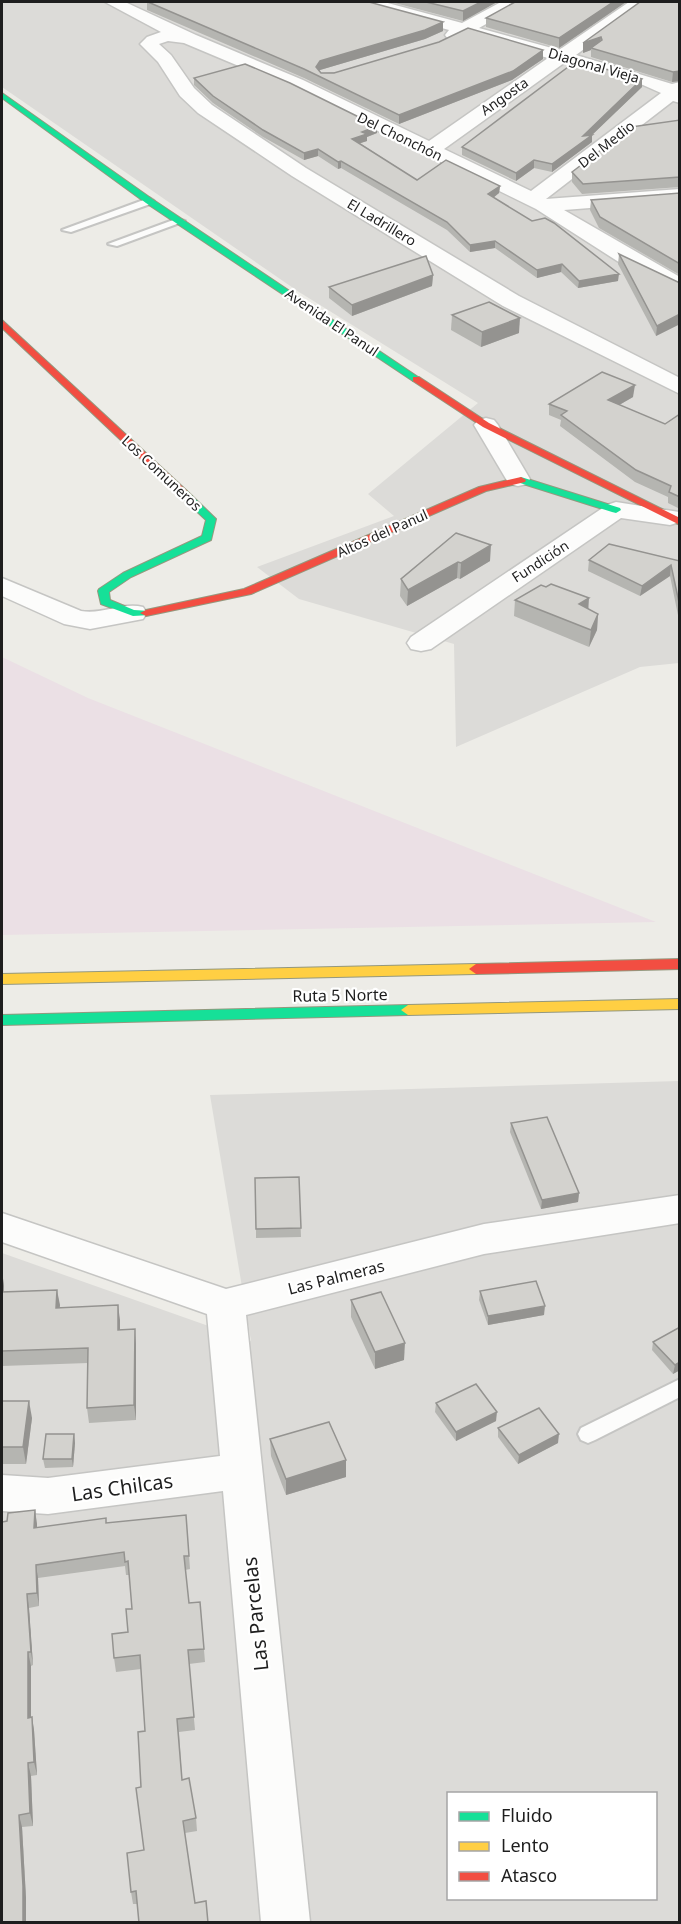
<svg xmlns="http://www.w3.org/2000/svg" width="681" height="1924" viewBox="0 0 681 1924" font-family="'Noto Sans',sans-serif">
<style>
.residential{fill:#dcdbd8;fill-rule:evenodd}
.industrial{fill:#ebe0e5}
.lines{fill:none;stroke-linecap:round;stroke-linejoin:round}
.lane-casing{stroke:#c5c5c3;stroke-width:4}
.street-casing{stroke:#c5c5c3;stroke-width:3}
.fast-casing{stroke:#94987e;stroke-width:2}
.slow-casing{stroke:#94987e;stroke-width:2}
.jam-casing{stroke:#94987e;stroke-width:2}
.lane{fill:#fcfcfb;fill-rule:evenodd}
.street{fill:#fcfcfb;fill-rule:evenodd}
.fast{fill:#16e098;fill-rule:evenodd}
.slow{fill:#ffcf43;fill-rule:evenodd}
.jam{fill:#f24e42;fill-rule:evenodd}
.wall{fill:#b5b5b1}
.shaded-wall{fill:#949390}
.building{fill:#d3d2ce;stroke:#949390;stroke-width:1.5}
.labels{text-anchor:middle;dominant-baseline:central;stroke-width:4.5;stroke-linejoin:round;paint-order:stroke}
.far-street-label{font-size:14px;fill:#1e1e1e;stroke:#fff}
.street-label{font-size:16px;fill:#1e1e1e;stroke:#fff}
.near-street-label{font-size:20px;fill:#1e1e1e;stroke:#fff}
</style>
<rect width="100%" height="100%" fill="#edece7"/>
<g class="residential">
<path d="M2 2H679V663L640 667 456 747 454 644 299 599 257 567 394 516 368 494 478 403 299 292 2 87Z"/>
<path d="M679 1081V1922H2V1253L251 1341 210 1095ZM448 1794H656V1898H448Z"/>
</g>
<path class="industrial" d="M2 657 88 698 656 922 2 935Z"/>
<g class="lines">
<g class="lane-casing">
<g id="lane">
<path d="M149 198 154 201 153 203 71 232 62 230Z"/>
<path d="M176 219 185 221 117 246 108 244Z"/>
<path d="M680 1379V1397L595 1440 588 1443 581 1440 578 1434 581 1428Z"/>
</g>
</g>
<g class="street-casing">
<g id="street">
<path d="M105 2H125L196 35 303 80 429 141 548 58 466 35 454 40 448 39 445 35 449 30 361 6 359 2H384L462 23 501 2H520L518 6 479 28 559 50 629 2H647L576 55 672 84 680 82V103L673 101 546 199 680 189V201L564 210 680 277V292L625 266 536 209 291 88 184 43 168 41 159 44 171 55 194 88 212 105 306 168 519 296 680 378V394L503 306 292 176 198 113 180 96 158 62 140 44 147 37 161 32ZM564 63 643 85 661 93 531 191 444 149Z"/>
<path d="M486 418 494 420 498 425 530 479 527 484 518 486 509 484 506 479 474 425 478 420Z"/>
<path d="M616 502 679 512 680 522 670 525 621 518 431 649 421 651 411 649 407 643 411 637 607 505Z"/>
<path d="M2 578 81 611C102 615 122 602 143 607L147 613 143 619 90 629 64 624 2 596Z"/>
<path d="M680 1195V1223L484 1254 246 1315 310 1922H261L223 1491 48 1514 2 1511V1475L48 1478 220 1456 207 1314 2 1242V1213L226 1289 484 1224Z"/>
</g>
</g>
<g class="fast-casing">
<g id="fast">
<path d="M2 93 152 199 421 379 413 381 146 203 2 98Z"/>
<path d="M521 477 620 508 621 510 616 513 612 512 517 482 516 480Z"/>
<path d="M183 490 187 491 216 519 211 540 131 577 109 592 110 600 134 610 150 611V615L133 616 101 604 98 591 99 589 123 573 202 536 206 520 179 495V491Z"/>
<path d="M408 1005 415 1010 408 1015 2 1025V1015Z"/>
</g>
</g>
<g class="slow-casing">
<g id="slow">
<path d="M476 964 483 969 476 974 2 984V974Z"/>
<path d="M680 999V1009L408 1015 401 1010 408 1005Z"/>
</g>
</g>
<g class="jam-casing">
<g id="jam">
<path d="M2 320 187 491V495H179L2 328Z"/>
<path d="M413 377H419L489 423 680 518V525L483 427 413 381Z"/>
<path d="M521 477 526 480 525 482 486 491 251 594 146 616 140 613 146 610 244 589 479 487Z"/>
<path d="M680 959V969L476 974 469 969 476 964Z"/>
</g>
</g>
<use href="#lane" class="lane"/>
<use href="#street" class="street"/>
<use href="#fast" class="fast"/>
<use href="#slow" class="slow"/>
<use href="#jam" class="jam"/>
</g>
<g class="wall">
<path d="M147 2H369L443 31 425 39 320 70 319 71 321 73 543 59 512 80 399 124 304 78 147 10Z"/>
<path d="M391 2H497L463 21Z"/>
<path d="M515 2H626L559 48 486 27V18Z"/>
<path d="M640 2 680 81 672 82 591 57V50L583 53Z"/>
<path d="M194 78 377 126V133L367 137V141L360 143 417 180 500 186 499 193 493 198 618 281 578 288 561 272 537 278 495 248 470 252 447 230 341 168 338 169 318 156 304 160 263 137 213 103 194 85Z"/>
<path d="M642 79V87L592 135V142L552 172 534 168 516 181 462 155V147Z"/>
<path d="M680 120V187L582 194 572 182V172Z"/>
<path d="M680 193V275L599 228 590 210 591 200Z"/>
<path d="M619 254 680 283V324L656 336 618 264Z"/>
<path d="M433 275 432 286 352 316 329 298V287Z"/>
<path d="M452 315 519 333 481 347 451 330Z"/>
<path d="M633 397 619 405 665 424 680 414V509L668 503V497L635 482 560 426 561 420 549 415V404Z"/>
<path d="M456 533 490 561 460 579 457 578 407 606 400 596 401 579Z"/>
<path d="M589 560 680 561V625L670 576 640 596 588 571Z"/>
<path d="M515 600 588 609 598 614 597 630 589 647 514 616Z"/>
<path d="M511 1123 579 1193 578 1202 541 1209 510 1132Z"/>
<path d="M299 1177 301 1237 256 1238V1229Z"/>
<path d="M2 1271 4 1286V1292L60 1305 59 1308 120 1320V1330L136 1344V1420L89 1423 87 1408 88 1363 2 1366Z"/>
<path d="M480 1291 544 1315 488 1325 479 1300Z"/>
<path d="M351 1300 404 1360 375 1369 351 1317Z"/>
<path d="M680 1327V1370L673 1374 652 1350 653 1342Z"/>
<path d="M2 1401 32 1418 26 1464H2Z"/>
<path d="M436 1403 496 1421 456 1441 435 1412Z"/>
<path d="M498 1428 558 1443 518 1464 498 1437Z"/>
<path d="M74 1434 75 1443 73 1467 45 1468 43 1459Z"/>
<path d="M270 1439 346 1477 286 1495 271 1456Z"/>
<path d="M35 1510 37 1528 106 1523 186 1515 190 1569 185 1570 189 1603 200 1602 205 1662 189 1664 195 1730 179 1732 182 1779 196 1818 197 1831 185 1833 195 1903 208 1923 138 1904H133L131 1892 144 1850 141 1787 145 1731 141 1669 116 1672 114 1658 128 1632 132 1609 129 1575H126L125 1566 38 1578 39 1606 29 1608 33 1665 31 1666V1717L34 1730 37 1775 31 1776 33 1826 22 1827 26 1898 2 1923 7 1521Z"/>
</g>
<g class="shaded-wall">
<path d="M481 2H497L463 21V11Z"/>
<path d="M613 2H626L559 48V38Z"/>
<path d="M443 22V31L425 39 320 70 317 75 316 67 320 61Z"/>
<path d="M601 37 600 46 591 48V50L583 53V43Z"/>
<path d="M543 50V59L512 80 399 124V115Z"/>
<path d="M680 71V81L672 82 673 72Z"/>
<path d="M642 79V87L592 135V142L552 172V164Z"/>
<path d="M377 126V133L367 137V141L352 146V139L362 132Z"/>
<path d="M318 149V156L304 160V153Z"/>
<path d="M534 160V168L516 181V173Z"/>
<path d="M341 161V168L338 169V162Z"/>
<path d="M500 186 499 193 488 202V194Z"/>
<path d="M495 241V248L470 252V245Z"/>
<path d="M562 264 561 272 537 278V270Z"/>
<path d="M619 274 618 281 578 288 579 281Z"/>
<path d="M433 275 432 286 352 316V305Z"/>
<path d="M680 314V324L656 336 657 326Z"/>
<path d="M520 318 519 333 481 347 482 332Z"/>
<path d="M635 385 633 397 607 412 608 400Z"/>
<path d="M491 545 490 561 460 579 461 563Z"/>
<path d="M458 562 457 578 407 606 408 590Z"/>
<path d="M671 565 670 576 640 596 642 586Z"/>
<path d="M589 598 588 615 579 604Z"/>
<path d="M598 614 597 630 589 647 591 630Z"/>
<path d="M579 1193 578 1202 541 1209 542 1200Z"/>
<path d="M2 1271 4 1286 3 1307 2 1299Z"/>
<path d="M57 1290 60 1305 58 1324 56 1308Z"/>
<path d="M118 1305 120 1320V1345L118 1330Z"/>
<path d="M545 1306 544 1315 488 1325V1316Z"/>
<path d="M135 1329 136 1344V1420L134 1405Z"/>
<path d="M405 1343 404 1360 375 1369V1352Z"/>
<path d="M680 1362V1370L673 1374 675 1365Z"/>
<path d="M29 1401 32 1418 26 1464 23 1447Z"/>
<path d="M497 1412 496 1421 456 1441V1432Z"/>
<path d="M74 1434 75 1443 73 1467 72 1459Z"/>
<path d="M559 1434 558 1443 518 1464 519 1455Z"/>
<path d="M346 1460V1477L286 1495V1479Z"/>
<path d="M35 1510 37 1524V1542L34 1528Z"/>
<path d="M36 1565 38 1578 39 1606 37 1593Z"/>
<path d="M27 1594 29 1608 33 1665 31 1652Z"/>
<path d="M28 1652 31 1666V1731L28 1718Z"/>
<path d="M32 1717 34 1730 37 1775 34 1762Z"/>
<path d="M28 1763 31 1776 33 1826 30 1813Z"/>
<path d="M19 1815 22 1827 26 1898V1923H23Z"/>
</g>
<g class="building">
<path d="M148 2H369L443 22 425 30 320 61 316 67 321 73H334L439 42 468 28 543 50 513 71 399 115 304 69Z"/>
<path d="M426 2H481L463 11Z"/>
<path d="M515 2H613L559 38 486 18Z"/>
<path d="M640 2H680V71L673 72 591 48 602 40 601 37 583 43Z"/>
<path d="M576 61 642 79 583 136 592 135 552 164 534 160 516 173 462 147Z"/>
<path d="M245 64 290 83 377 126 362 132 367 134 352 139 417 180 446 160 500 186 488 194 532 221 545 218 554 223 619 274 579 281 562 264 537 270 495 241 470 245 447 222 341 161 338 162 318 149 304 153 263 130 213 96 194 78Z"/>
<path d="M680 120V177L583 184 572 172 631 127Z"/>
<path d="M680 193V264L600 217 591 200Z"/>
<path d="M619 254 680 283V314L657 326Z"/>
<path d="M426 256 433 275 352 305 329 287Z"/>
<path d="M489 302 520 318 482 332 452 315Z"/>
<path d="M602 372 635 385 608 400 665 424 680 414V497L669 492 671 486 636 470 561 415 567 411 549 404Z"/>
<path d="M456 533 491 545 461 563 458 562 408 590 401 579Z"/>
<path d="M609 544 680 561V607L671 565 642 586 589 560Z"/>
<path d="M551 584 589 598 579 604 598 614 591 630 515 600 541 585 546 587Z"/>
<path d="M547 1117 579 1193 542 1200 511 1123Z"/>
<path d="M299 1177 301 1228 256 1229 255 1178Z"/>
<path d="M536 1281 545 1306 488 1316 480 1291Z"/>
<path d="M57 1290 56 1308 118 1305V1330L135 1329 134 1405 87 1408 88 1348 2 1351V1292Z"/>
<path d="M381 1292 405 1343 375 1352 351 1300Z"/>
<path d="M680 1327V1362L675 1365 653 1342Z"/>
<path d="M476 1384 497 1412 456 1432 436 1403Z"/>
<path d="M2 1401H29L23 1447H2Z"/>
<path d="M539 1408 559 1434 519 1455 498 1428Z"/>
<path d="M329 1422 346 1460 286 1479 270 1439Z"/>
<path d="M46 1434H74L72 1459H43Z"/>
<path d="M35 1510 34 1528 106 1518V1523L186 1515 189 1556H184L189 1603 200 1602 204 1649 188 1650 194 1717 177 1719 182 1780 189 1778 196 1818 183 1821 195 1903 206 1901 208 1923H139L136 1891 131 1892 127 1853 144 1850 136 1788 141 1787 138 1732 145 1731 140 1655 114 1658 112 1634 128 1632 126 1609H132L128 1561 125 1562 124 1552 36 1565 37 1593 27 1594 31 1652H28V1718L32 1717 34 1762 28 1763 30 1813 19 1815 23 1886V1923H2V1522L7 1521 8 1513Z"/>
</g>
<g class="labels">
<g class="far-street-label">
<text transform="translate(594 65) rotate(16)">Diagonal Vieja</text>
<text transform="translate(504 96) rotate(-35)">Angosta</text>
<text transform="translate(400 136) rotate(26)">Del Chonchón</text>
<text transform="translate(606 144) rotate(-38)">Del Medio</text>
<text transform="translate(382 222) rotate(31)">El Ladrillero</text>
<text transform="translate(332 322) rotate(34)">Avenida El Panul</text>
<text transform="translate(162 473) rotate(43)">Los Comuneros</text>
<text transform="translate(382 533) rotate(-24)">Altos del Panul</text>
<text transform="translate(540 561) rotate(-33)">Fundición</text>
</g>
<g class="street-label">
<text transform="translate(340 995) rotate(-1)">Ruta 5 Norte</text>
<text transform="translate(336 1277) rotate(-14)">Las Palmeras</text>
</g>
<g class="near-street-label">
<text transform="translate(122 1487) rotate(-8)">Las Chilcas</text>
<text transform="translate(255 1614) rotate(-96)">Las Parcelas</text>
</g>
</g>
<rect width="681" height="1924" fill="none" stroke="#1e1e1e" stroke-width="6"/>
<rect x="447" y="1792" width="210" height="108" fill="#ffffff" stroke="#a5a5a5" stroke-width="1.5"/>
<rect x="459" y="1812" width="30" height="9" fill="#16e098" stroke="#a5a5a5" stroke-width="1.5"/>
<text x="501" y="1822" font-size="18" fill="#1e1e1e">Fluido</text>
<rect x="459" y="1842" width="30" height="9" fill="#ffcf43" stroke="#a5a5a5" stroke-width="1.5"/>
<text x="501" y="1852" font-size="18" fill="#1e1e1e">Lento</text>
<rect x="459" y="1872" width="30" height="9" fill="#f24e42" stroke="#a5a5a5" stroke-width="1.5"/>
<text x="501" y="1882" font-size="18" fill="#1e1e1e">Atasco</text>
</svg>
